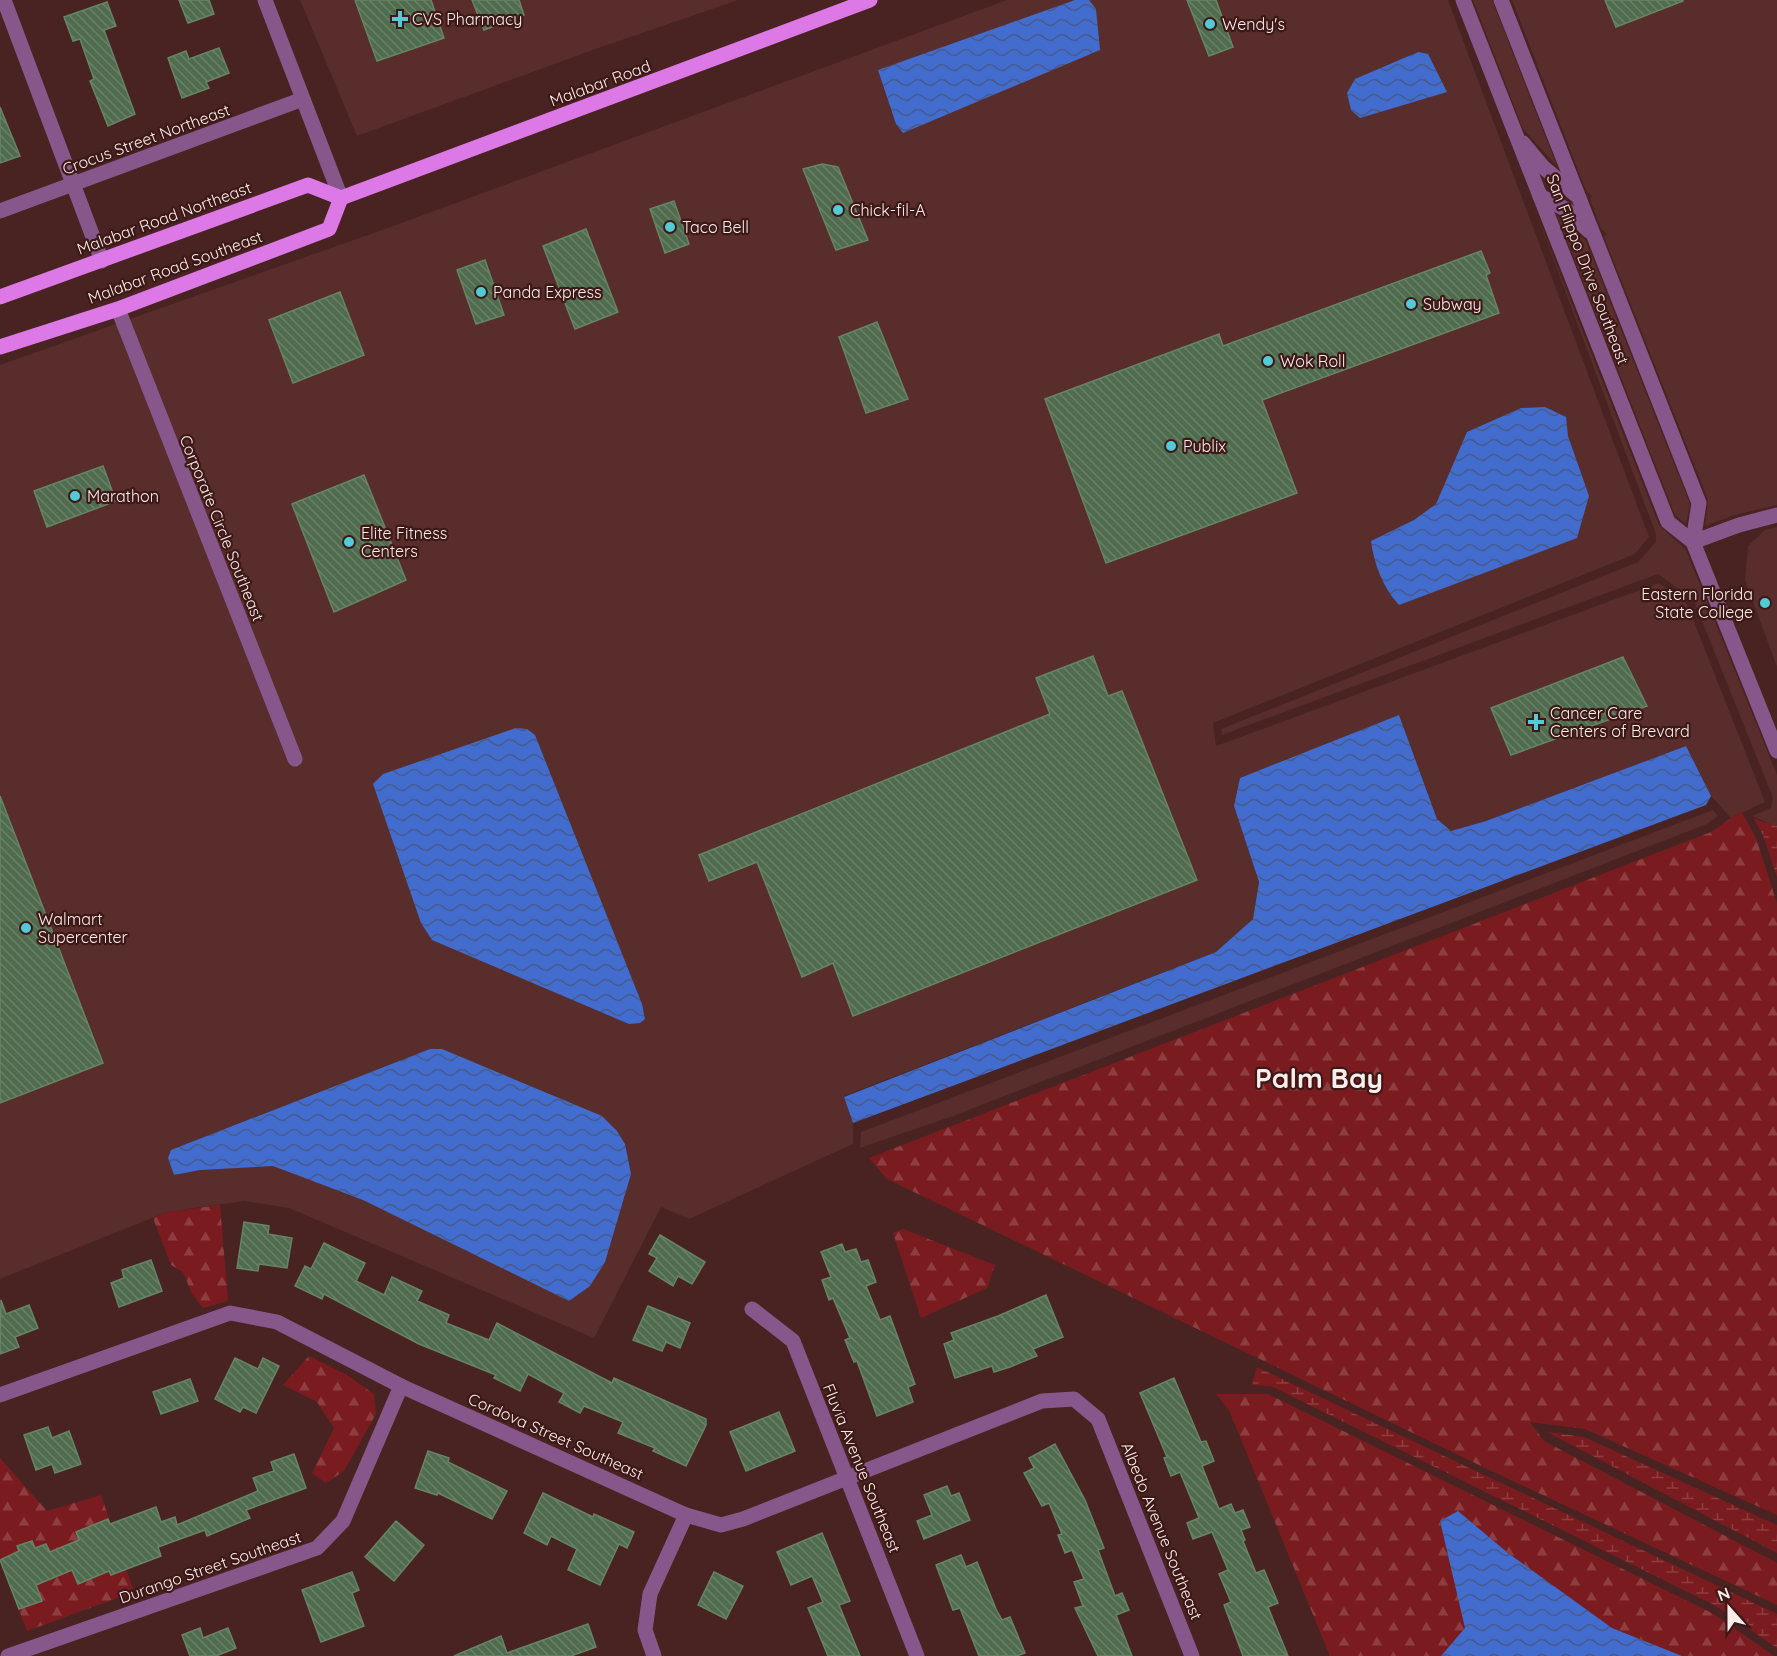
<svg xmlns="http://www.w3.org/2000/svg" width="1777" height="1656" viewBox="0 0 1777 1656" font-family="Quicksand,sans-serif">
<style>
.built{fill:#582d2b}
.forest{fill:url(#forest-firs)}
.wetland{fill:url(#wetland-marsh)}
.water{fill:url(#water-waves)}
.building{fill:url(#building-back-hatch);stroke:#668466;stroke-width:1.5}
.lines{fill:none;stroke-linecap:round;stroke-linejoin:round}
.minor{stroke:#87578b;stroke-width:15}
.major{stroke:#dd79e7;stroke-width:15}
.poi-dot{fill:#52cbd7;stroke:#3c1917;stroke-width:2}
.labels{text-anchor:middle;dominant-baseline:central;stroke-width:4.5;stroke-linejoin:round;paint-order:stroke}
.poi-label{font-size:16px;fill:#fceceb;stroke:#3c1917;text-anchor:start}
.street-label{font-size:16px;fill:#fceceb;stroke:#3c1917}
.town-label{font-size:28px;font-weight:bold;fill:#fceceb;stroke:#3c1917}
</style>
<defs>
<pattern id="forest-firs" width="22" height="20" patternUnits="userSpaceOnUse" patternTransform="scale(1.5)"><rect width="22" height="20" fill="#7a1c1f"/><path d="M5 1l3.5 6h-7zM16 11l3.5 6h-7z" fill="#8e3d40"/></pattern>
<pattern id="wetland-marsh" width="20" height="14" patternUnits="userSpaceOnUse" patternTransform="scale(1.5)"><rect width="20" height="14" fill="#7a1c1f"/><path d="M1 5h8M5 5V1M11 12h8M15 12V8" fill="none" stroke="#8e3d40"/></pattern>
<pattern id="water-waves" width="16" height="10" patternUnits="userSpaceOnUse" patternTransform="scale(1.5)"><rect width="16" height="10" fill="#426ccd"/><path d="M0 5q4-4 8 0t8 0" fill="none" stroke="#475a8a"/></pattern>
<pattern id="building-back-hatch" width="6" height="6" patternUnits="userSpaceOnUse" patternTransform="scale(1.5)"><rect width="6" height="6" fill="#506c4f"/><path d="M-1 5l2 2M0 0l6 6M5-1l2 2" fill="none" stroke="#6a8168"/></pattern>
</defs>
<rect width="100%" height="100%" fill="#482321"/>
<g class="built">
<path d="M300 0H738L590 51 357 136Z"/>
<path d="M1007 0H1448L1649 537 1635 554 1213 723 1216 746 1659 583 1687 604 1765 802 1731 818 1711 796 1686 746 1486 821 1451 831 1437 819 1399 715 1234 806 1259 882 1253 919 1216 952 844 1096 853 1123V1144L689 1219 661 1207 594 1338 289 1208 244 1201 167 1212 0 1279V365L396 225Z"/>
<path d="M1473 0H1492L1557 166 1523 129Z"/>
<path d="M1512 0H1777V505L1735 515 1705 526 1708 500 1604 237 1607 234 1601 229 1590 199 1592 196 1586 191Z"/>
<path d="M1533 205 1659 525 1686 550 1777 775V827L1752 816 1771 808 1773 798 1694 601 1658 574 1222 735 1221 729 1638 562 1656 542V534Z"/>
<path d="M1557 215 1586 241 1690 504 1686 524 1675 515Z"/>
<path d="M1777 527V667L1745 580 1748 546 1765 530Z"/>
<path d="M1713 810 1718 816 1707 824 953 1116 860 1148 861 1132Z"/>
</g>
<g class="forest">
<path d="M1741 811 1756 838 1777 903V1515L1585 1429 1530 1422 1544 1441 1777 1563V1605L1481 1466 887 1179 869 1158 1711 832Z"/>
<path d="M220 1205 228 1301 203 1308 192 1294 183 1272 171 1265 153 1218 167 1212Z"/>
<path d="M903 1229 995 1265 987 1288 921 1318 893 1233Z"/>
<path d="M309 1356 347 1375 374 1394 376 1414 344 1471 326 1483 312 1473 334 1428 317 1402 283 1385Z"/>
<path d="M1216 1394H1268L1714 1614 1774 1656H1682L1612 1628 1508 1553 1458 1511 1440 1522 1466 1628 1441 1656H1330L1229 1410Z"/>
<path d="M0 1458 47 1511 101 1495 134 1592 27 1631 0 1560Z"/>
</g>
<g class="wetland">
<path d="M1754 819 1777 826V877L1763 835Z"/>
<path d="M1257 1367 1777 1614V1648L1716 1606 1271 1386 1252 1385Z"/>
<path d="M1547 1432 1584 1437 1777 1525V1553Z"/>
</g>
<g class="water">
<path d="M1075 0H1089L1096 9 1100 50 903 133 896 124 878 70Z"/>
<path d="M1418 52 1428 54 1447 92 1360 118 1351 110 1347 93 1355 79Z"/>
<path d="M1545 407 1566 417 1568 436 1589 496 1577 538 1399 605C1383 588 1374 564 1371 541L1414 520 1436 504 1467 432 1521 408Z"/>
<path d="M1399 715 1437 819 1451 831 1486 821 1686 746 1711 796 1706 805 853 1123 844 1097 1216 952 1253 919 1259 882 1234 806 1240 778Z"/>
<path d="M516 728 527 729 535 735 642 1004 645 1019 640 1023 629 1024 432 940 421 923 373 784 383 774Z"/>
<path d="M430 1049H442L602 1116 617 1131 625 1144 631 1174 605 1262 590 1286 569 1301 363 1200 273 1166 200 1170 174 1175 168 1158 171 1150Z"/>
<path d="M1458 1511 1508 1553 1612 1628 1682 1656H1441L1465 1628 1440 1521Z"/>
</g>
<g class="building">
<path d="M179 0H209L214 14 188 23Z"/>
<path d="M355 0H431L444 38 377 61Z"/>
<path d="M472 0H519L524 15 484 30Z"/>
<path d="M1187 0H1216L1233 47 1209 56Z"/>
<path d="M1605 0H1683V1L1616 27Z"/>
<path d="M107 2 116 26 104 30 135 114 108 126 90 81 94 79 80 39 73 41 64 17Z"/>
<path d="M219 48 229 73 206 82 209 88 182 98 168 58 186 51 189 59Z"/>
<path d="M0 107 20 156 0 163Z"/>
<path d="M822 164 838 167 868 240 836 250 803 169Z"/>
<path d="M674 201 689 244 665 253 650 209Z"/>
<path d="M586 229 618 312 575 329 543 246Z"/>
<path d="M1481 251 1490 273 1486 275 1499 313 1262 400 1297 493 1106 563 1045 399 1219 334 1223 346Z"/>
<path d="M485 260 504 315 476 324 457 270Z"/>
<path d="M340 292 364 355 293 383 269 320Z"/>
<path d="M877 322 908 399 866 413 839 337Z"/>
<path d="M103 466 116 501 47 527 34 491Z"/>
<path d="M364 475 406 580 334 612 292 504Z"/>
<path d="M1093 656 1108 696 1122 691 1197 880 853 1016 833 963 802 977 757 862 709 881 699 855 1050 714 1036 678Z"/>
<path d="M1623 657 1647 706 1511 755 1491 708Z"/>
<path d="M0 796 103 1063 0 1103Z"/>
<path d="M244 1222 269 1226 268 1234 292 1238 287 1268 259 1264 258 1271 237 1268Z"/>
<path d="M660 1235 705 1262 692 1284 678 1276 673 1286 649 1271 657 1258 649 1254Z"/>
<path d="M324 1243 365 1263 356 1281 384 1295 392 1277 422 1291 417 1301 449 1315 446 1323 489 1340 497 1323 612 1383 614 1378 706 1419V1425L686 1466 653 1451 655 1448 618 1433 623 1422 584 1406 580 1413 559 1402 564 1393 528 1374 520 1391 494 1378 496 1375 419 1344 324 1294 322 1299 295 1286 305 1266 311 1269Z"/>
<path d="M842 1244 845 1252 856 1249 861 1262 868 1260 876 1282 866 1286 880 1320 890 1316 915 1384 908 1387 913 1402 877 1416 857 1361 854 1362 845 1340 850 1338 833 1298 829 1300 822 1280 831 1277 821 1252Z"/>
<path d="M151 1260 162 1291 119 1307 111 1283 124 1278 122 1270Z"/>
<path d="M1046 1295 1063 1337 1033 1349 1037 1356 1010 1367 994 1372 992 1366 955 1378 944 1344 954 1340 951 1333 998 1316Z"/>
<path d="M1 1300 6 1314 29 1305 38 1328 15 1337 19 1347 0 1354Z"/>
<path d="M648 1306 690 1323 680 1348 666 1342 662 1351 633 1340Z"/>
<path d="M235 1358 258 1369 263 1358 279 1366 256 1413 243 1407 240 1412 215 1399Z"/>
<path d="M1174 1378 1201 1442 1206 1441 1214 1461 1202 1466 1219 1509 1231 1504 1235 1513 1243 1510 1250 1527 1241 1530 1245 1540 1243 1541 1256 1573 1264 1570 1278 1603 1268 1607 1288 1656H1243L1224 1605 1231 1602 1219 1574 1228 1570 1212 1532 1193 1539 1187 1523 1199 1518 1180 1472 1171 1476 1164 1458 1167 1457 1140 1393Z"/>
<path d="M190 1379 198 1401 161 1414 153 1392Z"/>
<path d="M779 1412 795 1451 746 1471 730 1432Z"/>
<path d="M48 1427 52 1438 69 1431 81 1464 55 1473 52 1464 36 1470 24 1435Z"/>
<path d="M1055 1444 1085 1500 1104 1548 1098 1550 1115 1596 1122 1593 1129 1610 1116 1615 1132 1656H1098L1075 1608 1083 1606 1074 1582 1084 1579 1072 1550 1065 1553 1058 1535 1062 1534 1049 1503 1042 1506 1024 1473 1034 1468 1029 1458Z"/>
<path d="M428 1451 449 1458 448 1462 507 1491 492 1519 438 1493 437 1495 415 1488Z"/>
<path d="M294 1454 306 1488 246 1510 250 1518 207 1536 205 1530 158 1547 161 1556 111 1575 109 1571 78 1584 72 1570 36 1585 42 1601 19 1609 0 1560 19 1551 17 1546 32 1541 35 1548 46 1544 50 1552 79 1540 76 1532 108 1519 110 1524 156 1507 161 1522 175 1517 177 1525 258 1491 253 1478 274 1471 271 1462Z"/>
<path d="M947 1486 951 1496 959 1493 970 1520 924 1539 917 1521 932 1515 924 1495Z"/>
<path d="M543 1493 593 1517 594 1514 634 1532 627 1548 619 1544 600 1585 568 1570 577 1549 551 1536 547 1545 524 1533Z"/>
<path d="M396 1521 424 1545 394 1581 365 1557Z"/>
<path d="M822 1533 850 1601 839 1605 860 1656H828L808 1608 823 1602 812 1576 791 1585 777 1552Z"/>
<path d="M961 1555 966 1567 977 1562 996 1609 1002 1620 1010 1617 1025 1653 1017 1656H979L960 1608 953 1610 936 1565Z"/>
<path d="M352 1572 359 1590 352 1593 364 1626 321 1642 302 1590Z"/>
<path d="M714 1572 743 1586 726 1619 698 1605Z"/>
<path d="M588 1624 596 1647 571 1656H454L501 1636 507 1653Z"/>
<path d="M200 1628 203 1638 228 1628 236 1648 216 1656H190L182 1635Z"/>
</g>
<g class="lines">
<g class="minor">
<path d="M4 0 102 261"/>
<path d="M265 0 341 198"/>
<path d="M1463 0 1668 522 1693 542 1777 751"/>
<path d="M1501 0 1699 503 1693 542"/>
<path d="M1523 143 1543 167 1576 195"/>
<path d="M1540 196 1567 210 1589 231"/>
<path d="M0 211 303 99"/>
<path d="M118 309 295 759"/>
<path d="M1693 542 1739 525 1777 515"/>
<path d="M752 1309 793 1341 917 1656"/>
<path d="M0 1395 230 1313 277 1322 401 1386 686 1515 721 1525 743 1519 1042 1401 1074 1399 1098 1419 1192 1656"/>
<path d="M8 1656 317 1548 343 1521 401 1386"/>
<path d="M654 1656 645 1630 650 1594 686 1515"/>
</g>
<g class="major">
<path d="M341 198 870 0"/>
<path d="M0 297 308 185 341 198"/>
<path d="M0 347 118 309 329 229 341 198"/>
</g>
</g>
<g class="poi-dot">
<path d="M397 10h6v6h6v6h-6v6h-6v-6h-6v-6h6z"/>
<circle cx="1210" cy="24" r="6"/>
<circle cx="838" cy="210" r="6"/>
<circle cx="670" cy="227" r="6"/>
<circle cx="481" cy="292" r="6"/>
<circle cx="1411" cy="304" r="6"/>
<circle cx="1268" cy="361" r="6"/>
<circle cx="1171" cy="446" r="6"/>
<circle cx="75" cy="496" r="6"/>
<circle cx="349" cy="542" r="6"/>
<circle cx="1765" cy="603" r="6"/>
<path d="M1533 713h6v6h6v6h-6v6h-6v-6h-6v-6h6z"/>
<circle cx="26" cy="928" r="6"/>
</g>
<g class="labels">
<g class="poi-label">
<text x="412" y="19">CVS Pharmacy</text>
<text x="1222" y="24">Wendy's</text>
<text x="850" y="210">Chick-fil-A</text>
<text x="682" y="227">Taco Bell</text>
<text x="493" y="292">Panda Express</text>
<text x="1423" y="304">Subway</text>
<text x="1280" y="361">Wok Roll</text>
<text x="1183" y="446">Publix</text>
<text x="87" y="496">Marathon</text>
<text x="361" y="533">Elite Fitness<tspan x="361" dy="18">Centers</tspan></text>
<text x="1753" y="594" text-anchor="end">Eastern Florida<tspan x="1753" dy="18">State College</tspan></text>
<text x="1550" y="713">Cancer Care<tspan x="1550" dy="18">Centers of Brevard</tspan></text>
<text x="38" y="919">Walmart<tspan x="38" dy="18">Supercenter</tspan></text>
</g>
<g class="street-label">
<text transform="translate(600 83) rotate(-20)">Malabar Road</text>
<text transform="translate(146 139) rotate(-20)">Crocus Street Northeast</text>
<text transform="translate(164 218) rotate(-20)">Malabar Road Northeast</text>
<text transform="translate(175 267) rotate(-20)">Malabar Road Southeast</text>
<text transform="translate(1588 269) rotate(69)">San Filippo Drive Southeast</text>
<text transform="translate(222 528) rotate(68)">Corporate Circle Southeast</text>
<text transform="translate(556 1436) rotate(24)">Cordova Street Southeast</text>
<text transform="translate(862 1468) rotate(68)">Fluvia Avenue Southeast</text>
<text transform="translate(1162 1531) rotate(68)">Albedo Avenue Southeast</text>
<text transform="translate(210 1567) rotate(-19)">Durango Street Southeast</text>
</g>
<g class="town-label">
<text x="1319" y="1077">Palm Bay</text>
</g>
</g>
<g transform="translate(1729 1608) rotate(339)" stroke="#3c1917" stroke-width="4.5" paint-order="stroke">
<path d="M0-4.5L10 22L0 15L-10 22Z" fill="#fceceb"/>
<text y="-9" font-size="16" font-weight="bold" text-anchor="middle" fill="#fceceb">N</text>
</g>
</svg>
